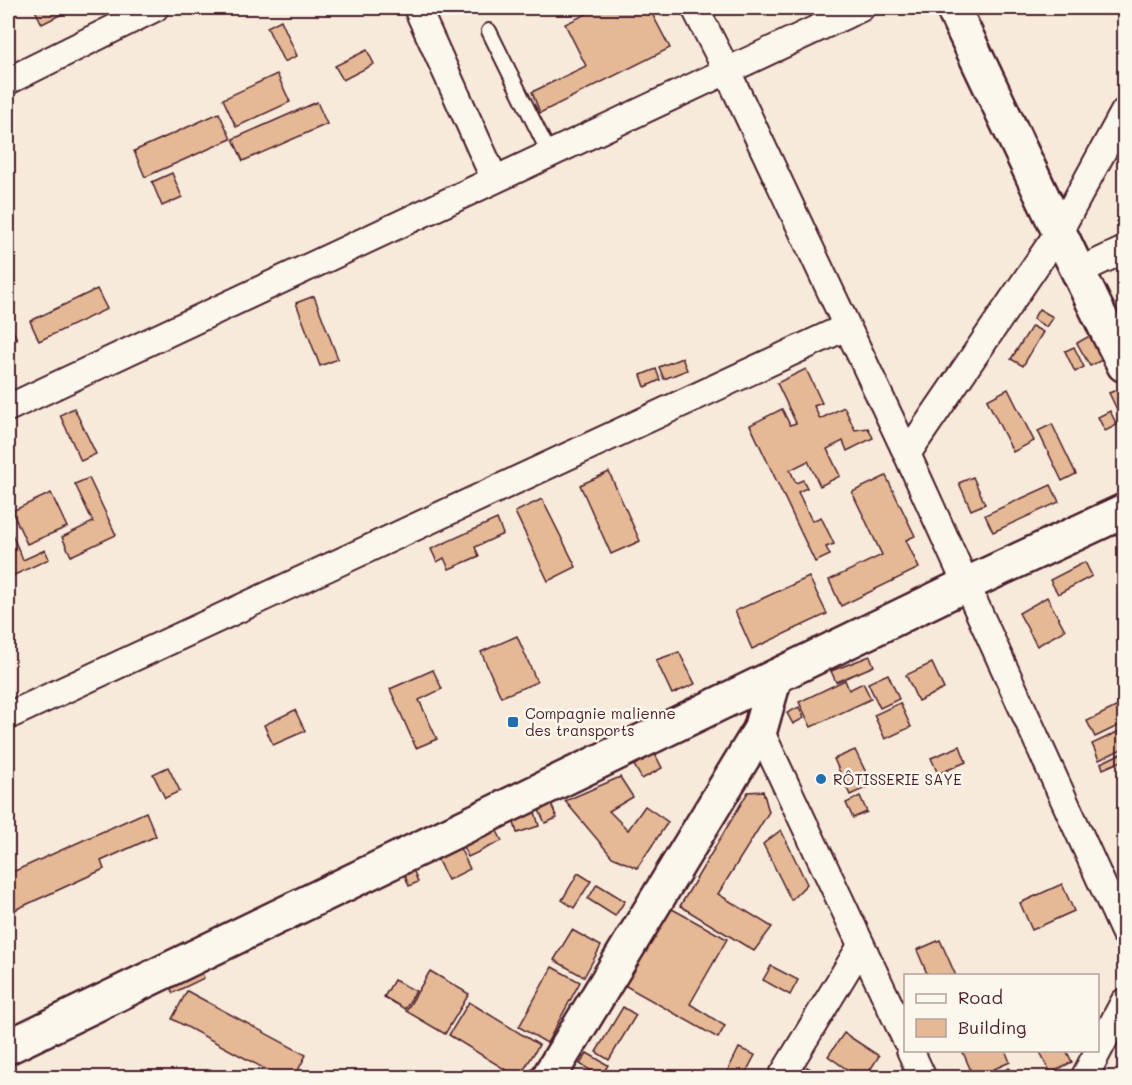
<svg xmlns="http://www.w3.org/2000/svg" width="1132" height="1085" viewBox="0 0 1132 1085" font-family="Mali,sans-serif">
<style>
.building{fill:#e5b896;stroke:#4a1f2b;stroke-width:1.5}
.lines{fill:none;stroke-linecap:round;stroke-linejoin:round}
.lane-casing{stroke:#4a1f2b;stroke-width:18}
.street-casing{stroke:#4a1f2b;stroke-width:30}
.secondary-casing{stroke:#4a1f2b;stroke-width:38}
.lane{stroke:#fbf7ec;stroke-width:14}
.street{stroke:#fbf7ec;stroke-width:26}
.secondary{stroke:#fbf7ec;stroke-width:33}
.poi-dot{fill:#1f6fb2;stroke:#fbf7ec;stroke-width:2}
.labels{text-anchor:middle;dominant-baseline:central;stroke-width:5;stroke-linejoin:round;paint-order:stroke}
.poi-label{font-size:15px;fill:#4a1f2b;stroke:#fbf7ec;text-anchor:start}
</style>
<rect width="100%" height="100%" fill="#f7eadb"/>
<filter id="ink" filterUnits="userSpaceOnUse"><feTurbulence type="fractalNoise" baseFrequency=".0167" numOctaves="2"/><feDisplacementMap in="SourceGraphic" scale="12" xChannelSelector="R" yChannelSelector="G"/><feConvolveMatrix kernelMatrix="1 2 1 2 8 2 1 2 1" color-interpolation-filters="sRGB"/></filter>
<g filter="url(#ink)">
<g class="building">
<path d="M34 8H74L42 24Z"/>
<path d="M594 8H649L670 48 540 113 532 92 586 66 565 24 595 10Z"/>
<path d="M281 20 297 56 284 62 267 27Z"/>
<path d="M367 50 374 64 343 80 335 66Z"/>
<path d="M277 74 290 102 236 127 223 99Z"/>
<path d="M317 102 327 124 243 161 233 139Z"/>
<path d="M219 113 231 139 145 177 134 151Z"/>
<path d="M172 173 182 197 162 206 152 182Z"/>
<path d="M97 289 107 309 39 341 30 321Z"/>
<path d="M314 296 338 359 320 366 296 303Z"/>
<path d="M1039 309 1053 317 1046 327 1033 319Z"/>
<path d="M8 321 17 339 8 344Z"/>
<path d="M1032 326 1043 332 1023 366 1011 359Z"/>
<path d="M1093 334 1106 358 1090 366 1077 343Z"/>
<path d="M1074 347 1084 367 1075 372 1065 351Z"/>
<path d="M682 358 687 370 664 379 659 367Z"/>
<path d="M656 369 660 380 645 387 641 375Z"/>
<path d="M806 369 822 403 814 406 820 419 844 407 855 430 868 428 873 438 847 451 843 441 827 449 840 476 820 486 808 461 790 470 796 483 803 480 807 488 798 492 812 521 821 517 834 544 826 547 830 555 815 562 750 425 782 409 790 425 796 423 777 383Z"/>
<path d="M1008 389 1034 441 1013 452 987 400Z"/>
<path d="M1119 389 1124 401V424L1109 393Z"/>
<path d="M74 408 96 454 81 461 60 415Z"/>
<path d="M1110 411 1117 425 1105 431 1098 417Z"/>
<path d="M1052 424 1076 474 1062 481 1038 431Z"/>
<path d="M609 472 640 541 611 554 580 485Z"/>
<path d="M886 476 915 536 906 540 919 568 841 606 829 580 882 555 852 492Z"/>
<path d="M973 477 985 504 971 510 959 483Z"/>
<path d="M89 478 116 535 71 556 62 537 93 522 75 484Z"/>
<path d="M1051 485 1059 502 993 532 985 515Z"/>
<path d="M51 493 67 527 27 544 12 511Z"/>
<path d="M542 499 576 567 548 581 515 512Z"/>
<path d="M497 519 503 534 475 547 479 556 449 569 444 558 437 562 431 549Z"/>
<path d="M8 525 23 560 45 550 49 559 8 578Z"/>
<path d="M1085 562 1092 576 1058 594 1050 580Z"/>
<path d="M809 577 827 614 752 649 735 611Z"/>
<path d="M1047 597 1065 630 1037 646 1019 613Z"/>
<path d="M517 636 537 682 501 697 481 652Z"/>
<path d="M679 652 695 684 672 694 656 660Z"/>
<path d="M870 656 874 666 836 682 831 671Z"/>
<path d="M932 663 944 689 918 701 906 675Z"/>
<path d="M433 670 442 689 419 700 437 739 416 748 390 689Z"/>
<path d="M888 674 899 699 880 708 868 683Z"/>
<path d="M845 680 849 690 863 683 871 699 811 727 799 702Z"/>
<path d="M900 703 911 727 885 739 874 715Z"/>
<path d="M1124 703V723L1095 737 1087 721Z"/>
<path d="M799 707 804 718 793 724 787 713Z"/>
<path d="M295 710 305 731 273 745 264 725Z"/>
<path d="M1124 729V748L1099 760 1092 744Z"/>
<path d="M960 746 966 762 938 774 931 758Z"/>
<path d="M855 750 872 785 850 795 834 759Z"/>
<path d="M1124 752V760L1103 769 1101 763Z"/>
<path d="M655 754 662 768 642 779 634 765Z"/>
<path d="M168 767 180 791 165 798 153 774Z"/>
<path d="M620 777 633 797 609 811 628 830 645 806 668 822 637 868 612 857 565 801Z"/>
<path d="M763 791 769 812 718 894 772 927 754 951 680 906 748 792Z"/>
<path d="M860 796 867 812 853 818 846 803Z"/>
<path d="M551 804 557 818 545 823 539 810Z"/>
<path d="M146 812 156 836 101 861 104 869 8 913V874Z"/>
<path d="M535 812 539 826 517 833 513 819Z"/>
<path d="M495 827 502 841 468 857 461 843Z"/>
<path d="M781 830 807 884 791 900 763 844Z"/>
<path d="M459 846 470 869 448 880 436 857Z"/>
<path d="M413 869 418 882 409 886 404 873Z"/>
<path d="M578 873 591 881 574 908 562 900Z"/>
<path d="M597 884 625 901 615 916 588 899Z"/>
<path d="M1062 884 1074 911 1032 930 1020 903Z"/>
<path d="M663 904 727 939 690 1004 725 1026 718 1038 617 981Z"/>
<path d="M572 930 601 946 584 977 554 960Z"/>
<path d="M940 940 956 976H928L917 950Z"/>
<path d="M198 965 204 978 173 993 167 980Z"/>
<path d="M771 966 798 980 790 995 763 980Z"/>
<path d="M552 967 580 982 547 1043 519 1027Z"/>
<path d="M430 971 469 994 445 1034 406 1011Z"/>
<path d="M394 980 416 991 405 1009 384 997Z"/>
<path d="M187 991 306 1055 294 1078H282L172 1019Z"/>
<path d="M469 1002 539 1045 519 1078 449 1035Z"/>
<path d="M623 1007 636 1015 609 1060 596 1052Z"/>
<path d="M844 1033 879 1056 865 1078H859L828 1056Z"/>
<path d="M739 1048 755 1055 743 1078H724Z"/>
<path d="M962 1050H1005L1010 1062 974 1078Z"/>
<path d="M1039 1050H1066L1072 1062 1051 1073Z"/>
<path d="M587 1053 608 1065 601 1077 580 1064Z"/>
<path d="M807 1067 827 1078H801Z"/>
<path d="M1009 1068 1013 1078H986Z"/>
</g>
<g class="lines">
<g class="lane-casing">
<g id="lane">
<path d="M8 10V8"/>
<path d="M489 31 549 153"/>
</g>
</g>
<g class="street-casing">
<g id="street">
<path d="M417 8 494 178"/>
<path d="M695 8 727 71 907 454 1124 932"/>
<path d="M8 81 155 8"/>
<path d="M1077 272 1124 250"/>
<path d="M8 408 861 8"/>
<path d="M907 454 1060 230 1124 112"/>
<path d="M8 716 846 327"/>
<path d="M760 730 906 1040"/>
<path d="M910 1050 923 1078"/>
<path d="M781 1078 861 946"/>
<path d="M1084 1078 1124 1002"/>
</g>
</g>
<g class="secondary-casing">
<g id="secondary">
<path d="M953 8C1010 127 1065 247 1124 365"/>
<path d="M8 1047 967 584 1124 511"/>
<path d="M548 1078 760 730 775 677"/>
</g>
</g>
<use href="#lane" class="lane"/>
<use href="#street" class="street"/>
<use href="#secondary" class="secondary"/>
</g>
</g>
<g class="poi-dot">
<rect x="507" y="716" width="12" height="12" rx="3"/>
<circle cx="821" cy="779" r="6"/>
</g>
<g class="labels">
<g class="poi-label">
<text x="525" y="713">Compagnie malienne<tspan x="525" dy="17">des transports</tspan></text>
<text x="833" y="779">RÔTISSERIE SAYE</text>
</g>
</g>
<rect width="1132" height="1085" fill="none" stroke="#fbf7ec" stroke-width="30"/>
<rect x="15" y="15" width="1102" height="1055" fill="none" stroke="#4a1f2b" stroke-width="2" filter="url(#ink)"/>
<rect x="904" y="974" width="195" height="78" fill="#fbf7ec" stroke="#b4a19f" stroke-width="1.5"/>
<rect x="916" y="994" width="30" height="9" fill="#fbf7ec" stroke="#b4a19f" stroke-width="1.5"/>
<text x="958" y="1004" font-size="18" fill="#4a1f2b">Road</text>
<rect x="916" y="1019" width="30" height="18" fill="#e5b896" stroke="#b4a19f" stroke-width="1.5"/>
<text x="958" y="1034" font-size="18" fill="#4a1f2b">Building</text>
</svg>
